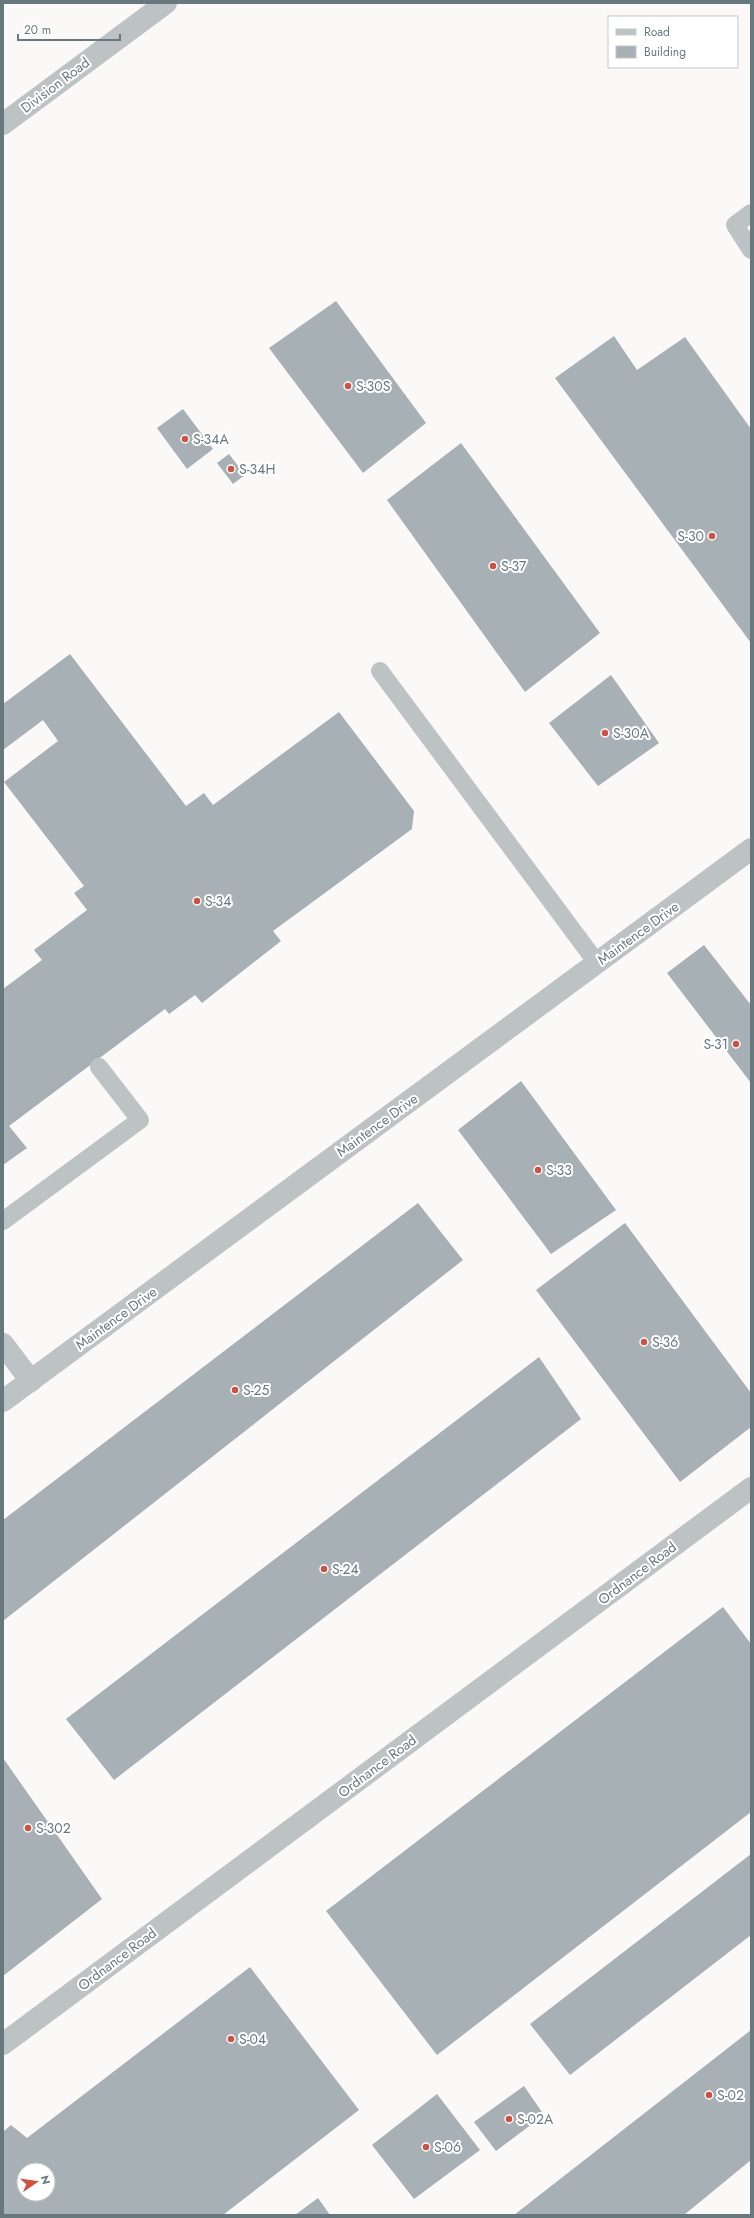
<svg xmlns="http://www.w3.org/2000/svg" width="754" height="2218" viewBox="0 0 754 2218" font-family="Jost,sans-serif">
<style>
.building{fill:#a7b0b4;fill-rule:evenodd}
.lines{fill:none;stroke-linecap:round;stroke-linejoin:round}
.lane{stroke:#bdc3c5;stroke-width:18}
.street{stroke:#bdc3c5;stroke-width:22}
.poi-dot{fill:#d05042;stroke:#fff;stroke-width:1.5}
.labels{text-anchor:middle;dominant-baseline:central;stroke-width:4;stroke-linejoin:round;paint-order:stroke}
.street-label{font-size:14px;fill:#67797f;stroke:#fff}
.poi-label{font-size:14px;fill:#67797f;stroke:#fff;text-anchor:start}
</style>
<rect width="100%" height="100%" fill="#faf9f8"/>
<g class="building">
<path d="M336 301 426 423 363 473 269 348Z"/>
<path d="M614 336 637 370 685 337 751 429V643L555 378Z"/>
<path d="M183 409 213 449 187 469 157 428Z"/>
<path d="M461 443 600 633 525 692 387 500Z"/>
<path d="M229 454 245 475 233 484 217 463Z"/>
<path d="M70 654 186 806 204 793 213 805 339 712 414 811 412 829 273 931 281 941 202 1003 195 995 169 1014 165 1009 9 1126 27 1148 3 1165V989L42 960 34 950 87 910 74 893 84 886 4 782 58 741 43 720 3 750V704Z"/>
<path d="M611 675 659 743 598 786 549 723Z"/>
<path d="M704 945 751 1005V1083L667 973Z"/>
<path d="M521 1081 616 1210 551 1254 458 1130Z"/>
<path d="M418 1203 463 1260 3 1621V1520Z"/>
<path d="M625 1223 751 1393V1427L680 1482 536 1290Z"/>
<path d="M539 1357 581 1419 114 1780 66 1719Z"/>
<path d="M723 1607 751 1644V1812L437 2055 326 1911Z"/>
<path d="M3 1758 102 1899 3 1976Z"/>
<path d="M751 1854V1935L570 2075 530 2024Z"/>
<path d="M250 1967 359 2110 223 2215H3V2132L11 2125 27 2138ZM24 2170H48V2194H24Z"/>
<path d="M751 2030V2160L684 2215H514Z"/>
<path d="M524 2086 544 2115 496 2151 474 2122Z"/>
<path d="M437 2094 480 2150 414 2199 372 2145Z"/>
<path d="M318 2198 330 2215H295Z"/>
</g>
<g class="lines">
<g class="lane">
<path d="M751 213 735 225 751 250"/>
<path d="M380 671 597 963"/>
<path d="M3 1221 140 1120 99 1067"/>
</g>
<g class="street">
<path d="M3 124 166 3"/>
<path d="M3 1344 31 1381"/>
<path d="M3 1401 751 849"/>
<path d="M3 2044 751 1488"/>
</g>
</g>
<g class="poi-dot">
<circle cx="348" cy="386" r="4"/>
<circle cx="185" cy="439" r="4"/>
<circle cx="231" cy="469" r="4"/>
<circle cx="712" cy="536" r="4"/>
<circle cx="493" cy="566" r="4"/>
<circle cx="605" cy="733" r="4"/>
<circle cx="197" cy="901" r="4"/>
<circle cx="736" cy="1044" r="4"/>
<circle cx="538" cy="1170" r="4"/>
<circle cx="644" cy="1342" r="4"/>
<circle cx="235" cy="1390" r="4"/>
<circle cx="324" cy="1569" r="4"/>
<circle cx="28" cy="1828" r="4"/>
<circle cx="231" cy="2039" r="4"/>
<circle cx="709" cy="2095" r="4"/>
<circle cx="509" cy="2119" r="4"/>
<circle cx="426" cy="2147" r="4"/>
</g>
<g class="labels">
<g class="street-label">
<text transform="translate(55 85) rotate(-37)">Division Road</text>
<text transform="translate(638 933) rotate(-36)">Maintence Drive</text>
<text transform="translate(377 1125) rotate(-36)">Maintence Drive</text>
<text transform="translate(116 1318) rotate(-36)">Maintence Drive</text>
<text transform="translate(637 1573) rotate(-37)">Ordnance Road</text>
<text transform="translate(377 1766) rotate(-37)">Ordnance Road</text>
<text transform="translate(117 1959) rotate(-37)">Ordnance Road</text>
</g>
<g class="poi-label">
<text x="356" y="386">S-30S</text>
<text x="193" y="439">S-34A</text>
<text x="239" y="469">S-34H</text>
<text x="704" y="536" text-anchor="end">S-30</text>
<text x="501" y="566">S-37</text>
<text x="613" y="733">S-30A</text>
<text x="205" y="901">S-34</text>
<text x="728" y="1044" text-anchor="end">S-31</text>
<text x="546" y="1170">S-33</text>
<text x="652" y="1342">S-36</text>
<text x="243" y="1390">S-25</text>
<text x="332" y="1569">S-24</text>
<text x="36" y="1828">S-302</text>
<text x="239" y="2039">S-04</text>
<text x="717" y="2095">S-02</text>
<text x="517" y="2119">S-02A</text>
<text x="434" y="2147">S-06</text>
</g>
</g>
<rect width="754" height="2218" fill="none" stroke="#67797f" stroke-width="8"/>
<rect x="608" y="16" width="130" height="52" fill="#ffffff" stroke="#c2c9cc"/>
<rect x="616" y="29" width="20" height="6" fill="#bdc3c5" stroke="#c2c9cc"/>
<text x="644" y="36" font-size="12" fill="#67797f">Road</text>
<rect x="616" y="46" width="20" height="12" fill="#a7b0b4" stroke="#c2c9cc"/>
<text x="644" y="56" font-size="12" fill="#67797f">Building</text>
<g transform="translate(36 2182) rotate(77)"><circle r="19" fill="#ffffff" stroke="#c2c9cc"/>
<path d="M0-3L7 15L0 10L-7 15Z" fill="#d05042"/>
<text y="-6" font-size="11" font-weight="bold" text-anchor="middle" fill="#67797f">N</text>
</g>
<path d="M18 34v6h102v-6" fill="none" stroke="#67797f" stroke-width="2"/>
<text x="24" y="34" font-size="12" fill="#67797f" stroke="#ffffff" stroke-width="3" paint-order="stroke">20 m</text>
</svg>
